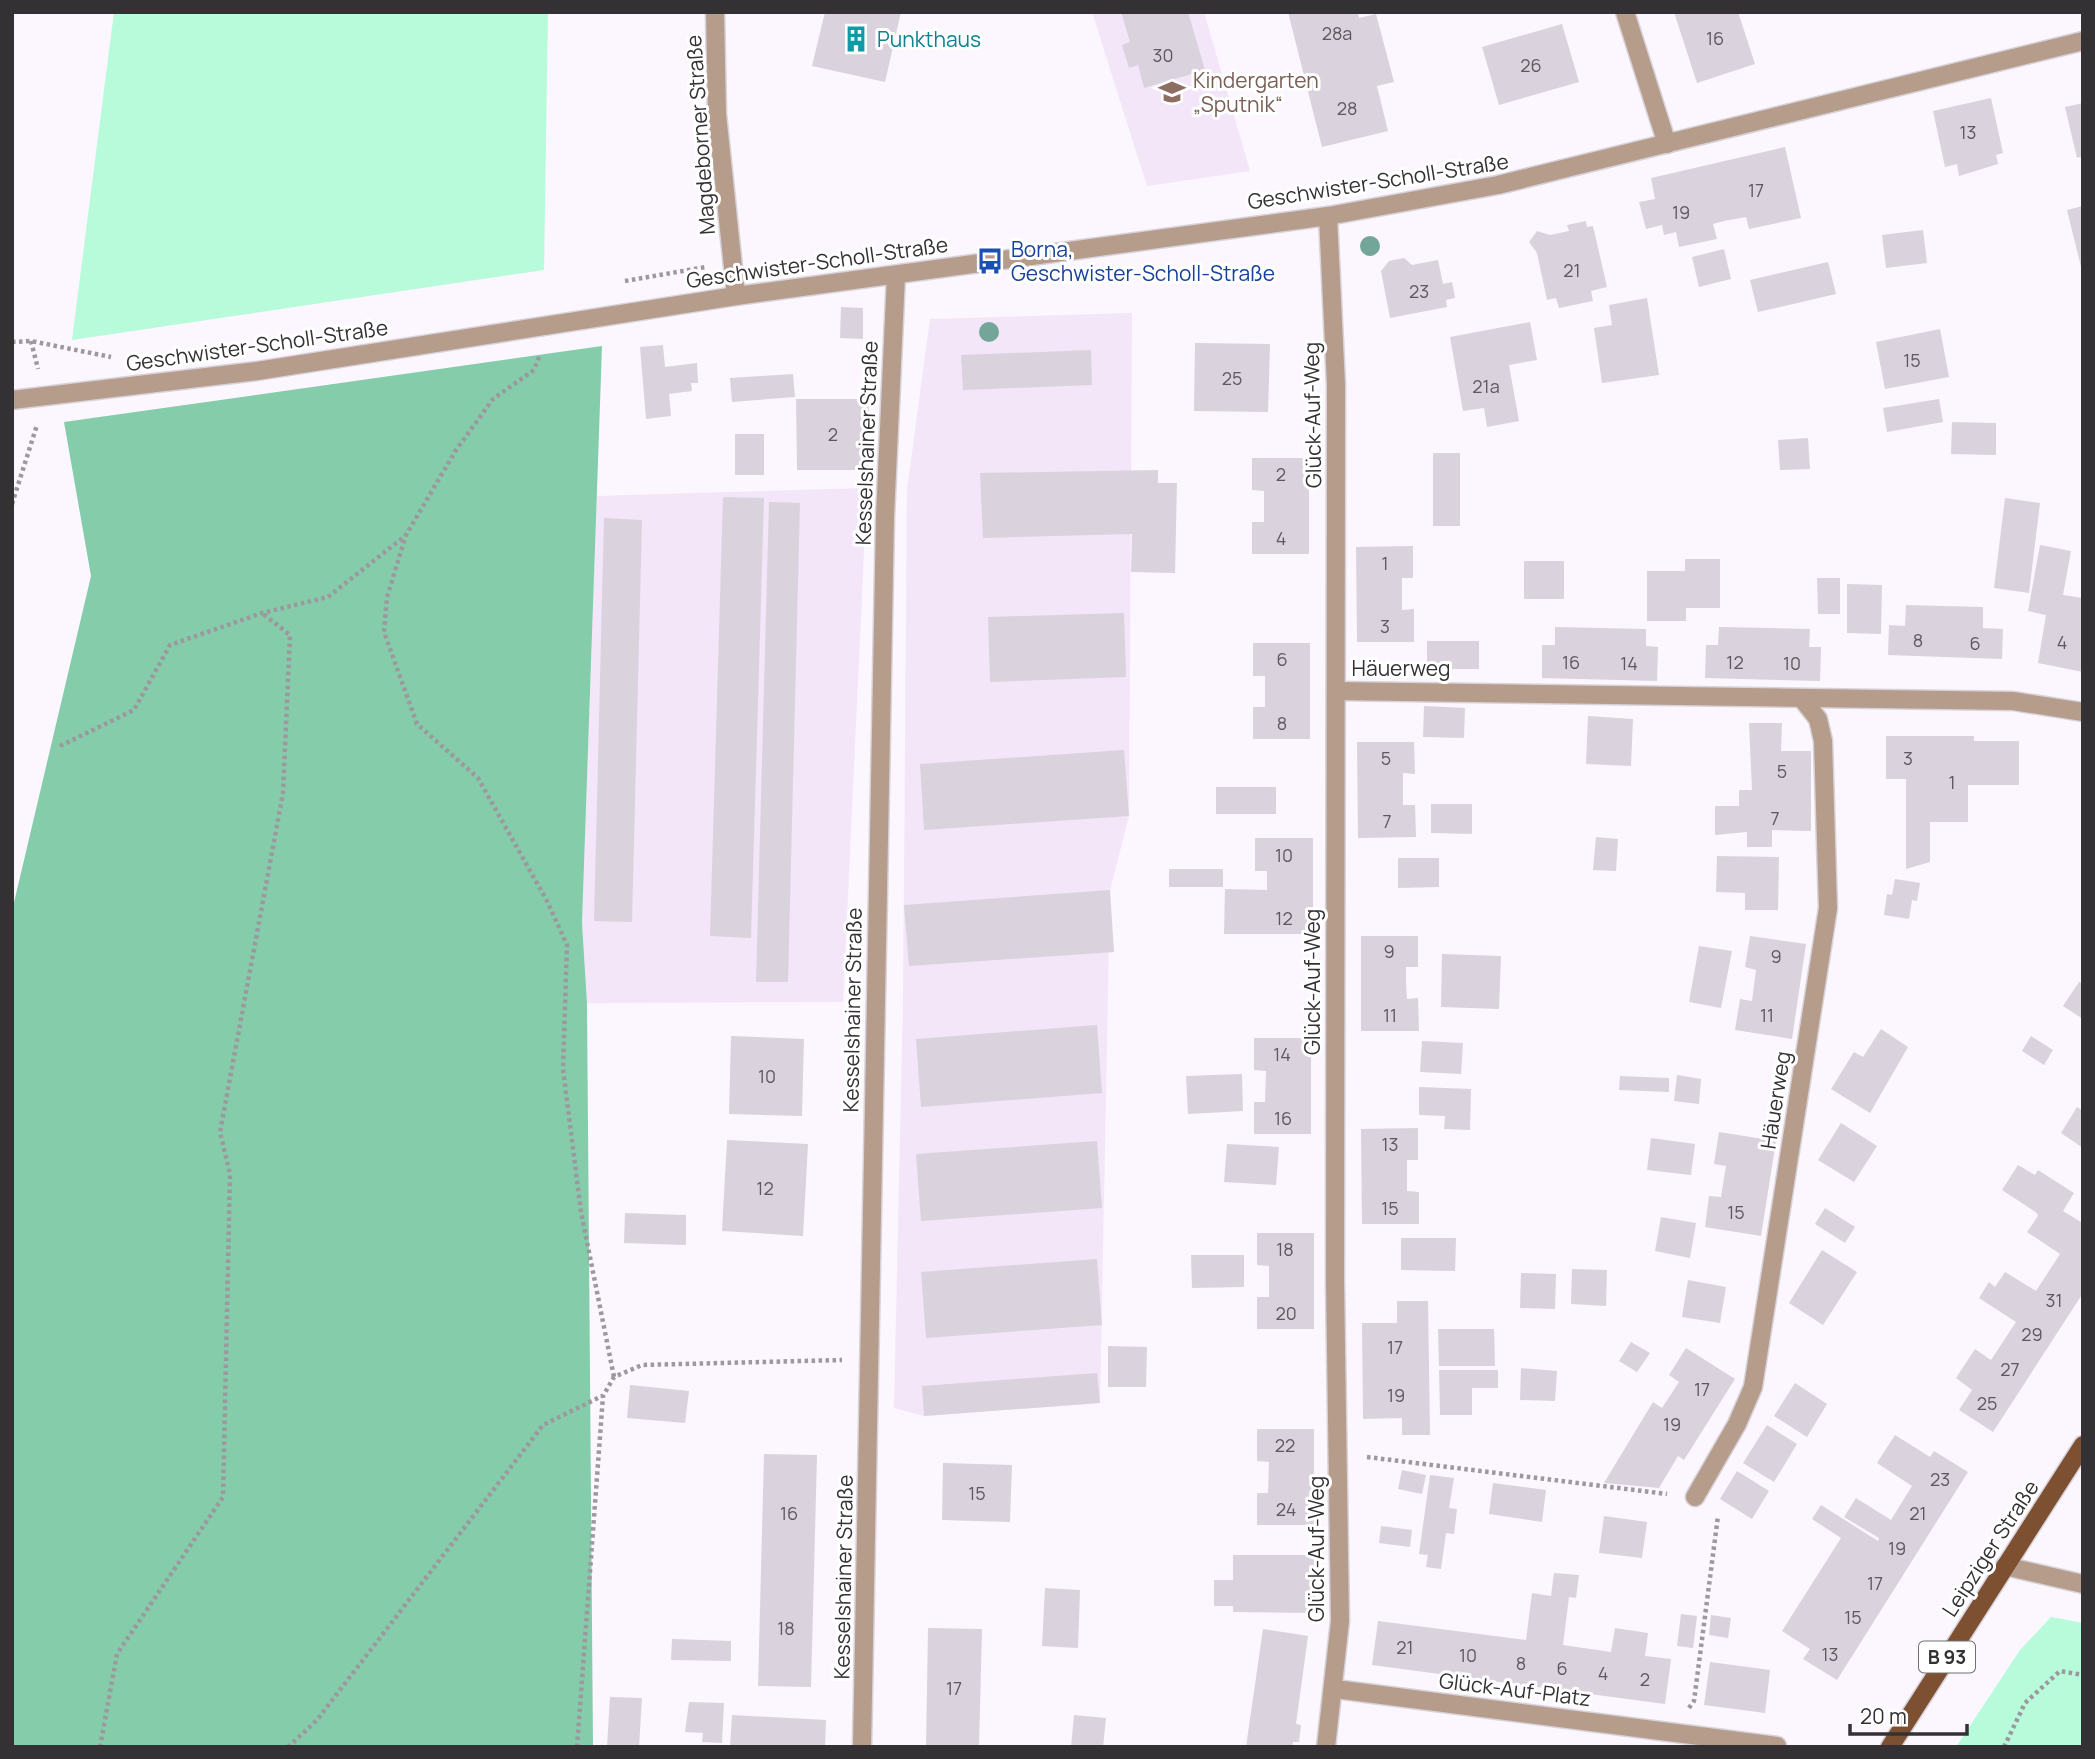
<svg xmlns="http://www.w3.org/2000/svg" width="2095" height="1759" viewBox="0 0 2095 1759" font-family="Manrope,sans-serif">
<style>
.built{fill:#f2e6f8}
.green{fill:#b7fbda}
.forest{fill:#85ccab}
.building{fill:#dad2dd}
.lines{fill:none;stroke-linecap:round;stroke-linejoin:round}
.minor-casing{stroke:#d8d3db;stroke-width:21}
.primary-casing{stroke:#d8d3db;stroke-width:21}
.path{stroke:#9c989e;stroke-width:4.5;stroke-dasharray:3.5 3.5;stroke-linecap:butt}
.minor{stroke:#b69c8b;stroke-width:18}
.primary{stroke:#7c5031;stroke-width:18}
.tree{fill:#73a598}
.labels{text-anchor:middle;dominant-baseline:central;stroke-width:6;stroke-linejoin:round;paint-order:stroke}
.number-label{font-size:18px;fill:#5e595f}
.shield{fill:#fff;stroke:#716f72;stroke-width:2}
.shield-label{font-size:19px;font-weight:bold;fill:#343135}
.culture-label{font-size:21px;fill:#0d838f;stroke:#fff;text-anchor:start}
.education-label{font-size:21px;fill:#785e54;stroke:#fff;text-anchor:start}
.street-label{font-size:21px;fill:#343135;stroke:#fff}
.transit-label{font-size:21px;fill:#164399;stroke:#fff;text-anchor:start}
</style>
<rect width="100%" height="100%" fill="#fcf6ff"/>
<g class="built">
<path d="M1092 12H1204L1250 171 1147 186Z"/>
<path d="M1132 313 1129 816 1110 890 1100 1403 924 1416 894 1408 903 1003 907 490 930 319Z"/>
<path d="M867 488 843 1002 587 1003 582 923 597 496Z"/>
</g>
<g class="green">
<path d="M114 12H548L544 270 72 340Z"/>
<path d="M2051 1617 2083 1623V1747H1956L2020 1650Z"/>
</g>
<path class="forest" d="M602 346 582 923 587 1003 593 1747H12V911L91 576 64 422Z"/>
<g class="building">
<path d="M825 12H901L885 82 812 66Z"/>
<path d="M1121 12H1188L1205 70 1144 88 1138 65 1129 68 1122 45 1130 42Z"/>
<path d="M1288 12H1358L1359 18 1376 14 1394 82 1377 86 1388 131 1322 147Z"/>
<path d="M1674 12H1738L1755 64 1697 83Z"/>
<path d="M1562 24 1579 82 1499 105 1482 47Z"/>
<path d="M1991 98 2003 153 1996 155 1998 164 1959 176 1957 164 1945 167 1933 111Z"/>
<path d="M2083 103V156L2077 158 2065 107Z"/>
<path d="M1785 147 1801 218 1749 229 1746 217 1724 221 1713 224 1717 239 1679 247 1676 232 1664 235 1662 225 1646 229 1639 202 1655 199 1651 178Z"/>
<path d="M2083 206V271H2082L2067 210Z"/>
<path d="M1586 221 1587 227 1593 226 1607 287 1591 291 1593 301 1559 308 1556 298 1547 300 1537 253 1529 242 1537 231 1550 235 1569 231 1567 225Z"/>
<path d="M1923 230 1927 263 1886 268 1882 235Z"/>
<path d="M1724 249 1731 279 1699 287 1692 257Z"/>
<path d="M1404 258 1412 265 1438 260 1443 284 1452 282 1455 298 1446 300 1447 307 1390 318 1381 271 1389 261Z"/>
<path d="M1828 262 1836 294 1758 312 1750 280Z"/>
<path d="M1647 298 1659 375 1602 383 1594 328 1612 325 1609 305Z"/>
<path d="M841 307 863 308V339L840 338Z"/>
<path d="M1530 322 1537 360 1509 365 1519 421 1487 427 1484 408 1463 411 1450 337Z"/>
<path d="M1940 329 1949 377 1885 389 1876 342Z"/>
<path d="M1195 343 1270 344 1268 412 1194 411Z"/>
<path d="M663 345 665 367 697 363 698 383H691L692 391 669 394 671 416 646 419 640 347Z"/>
<path d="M1091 350 1092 385 963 390 961 355Z"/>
<path d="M793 374 795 397 732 402 730 378Z"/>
<path d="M796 399H869V470H797Z"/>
<path d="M1939 399 1943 422 1887 432 1883 408Z"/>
<path d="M1952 422 1996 423V455L1951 454Z"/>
<rect x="735" y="434" width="29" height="41"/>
<path d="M1808 438 1810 469 1780 470 1778 440Z"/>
<rect x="1433" y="453" width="27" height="73"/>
<path d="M1252 458H1309V554H1252V522H1264V491L1252 490Z"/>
<path d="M1158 470V483H1177L1175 573 1131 572 1132 534 983 538 980 473Z"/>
<path d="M723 497 764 498 751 938 710 936Z"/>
<path d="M2005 498 2040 503 2029 593 1994 588Z"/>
<path d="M769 502 800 503 788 982H756Z"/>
<path d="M604 518 642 520 632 922 594 921Z"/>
<path d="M2040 545 2071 551 2063 595 2083 598V672L2038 663 2046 615 2028 611Z"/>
<path d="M1413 546V578H1402V610L1414 609V642H1357L1356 547Z"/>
<path d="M1685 559H1720V608H1686V621H1647V571H1685Z"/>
<rect x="1524" y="561" width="40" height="38"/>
<path d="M1817 578H1840V614H1818Z"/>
<path d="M1847 584 1882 585 1881 634 1847 633Z"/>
<path d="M1906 605 1983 607V628L2003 629 2002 659 1888 655 1889 625 1905 626Z"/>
<path d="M1124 613 1126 677 990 682 988 617Z"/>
<path d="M1555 627 1646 629V646L1658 647 1657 681 1542 678V645H1555Z"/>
<path d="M1719 627 1810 629 1809 647H1821L1820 681 1705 678 1706 645H1718Z"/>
<rect x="1427" y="641" width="52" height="28"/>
<path d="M1253 643H1310V739H1253V707H1265V676H1253Z"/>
<path d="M1424 706 1465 708 1464 738 1423 737Z"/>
<path d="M1588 716 1633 719 1631 766 1586 764Z"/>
<path d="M1749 723H1782L1781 751H1811V831L1772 830V847H1747V832L1715 835V806H1739V790H1752Z"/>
<path d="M1886 736H1974V741H2019V785H1968V822H1930V862L1906 869V779H1886Z"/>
<path d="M1357 742H1414L1415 774 1403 773V805H1415L1416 837 1358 838Z"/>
<path d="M1124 750 1129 816 924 830 920 764Z"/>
<rect x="1216" y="787" width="60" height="27"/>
<path d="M1431 804H1472V834L1431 833Z"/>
<path d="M1596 837 1618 839 1616 871 1593 870Z"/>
<path d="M1255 838H1313V934H1224L1225 889 1267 890V871H1255Z"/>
<path d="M1717 856 1779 857 1778 910H1745V893L1716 892Z"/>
<path d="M1398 858H1439V887L1398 888Z"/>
<rect x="1169" y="869" width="54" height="18"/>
<path d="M1895 879 1920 883 1917 901 1912 900 1909 919 1884 915 1887 894 1892 895Z"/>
<path d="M1110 890 1114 952 909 966 904 905Z"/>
<path d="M1361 936H1418V967H1406V983L1407 999 1418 998 1419 1031H1361Z"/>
<path d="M1750 936 1806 944 1792 1039 1735 1030 1740 999 1752 1001 1756 970 1745 967Z"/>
<path d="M1699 946 1732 951 1721 1008 1689 1002Z"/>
<path d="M1442 954 1501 956 1499 1009 1441 1007Z"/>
<path d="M2079 982 2083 984V1019L2063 1006Z"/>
<path d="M1097 1025 1102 1093 921 1107 916 1039Z"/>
<path d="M1881 1029 1908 1047 1870 1113 1831 1089 1854 1052 1863 1057Z"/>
<path d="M731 1036 804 1039 802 1116 729 1114Z"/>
<path d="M2031 1036 2053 1050 2044 1065 2022 1051Z"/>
<path d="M1254 1038H1311V1134H1254V1102H1265L1266 1071 1254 1070Z"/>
<path d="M1422 1041 1463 1043 1461 1074 1420 1072Z"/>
<path d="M1242 1074 1243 1111 1188 1114 1186 1076Z"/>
<path d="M1677 1075 1701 1079 1699 1104 1674 1101Z"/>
<path d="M1620 1076 1669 1078V1092L1619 1090Z"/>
<path d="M1419 1087 1471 1089 1470 1130 1444 1129 1445 1116 1419 1115Z"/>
<path d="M2077 1107 2083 1111V1148L2061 1133Z"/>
<path d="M1841 1123 1877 1146 1854 1182 1818 1160Z"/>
<path d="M1418 1128V1160H1407V1191L1419 1192V1224H1362L1361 1129Z"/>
<path d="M1719 1132 1776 1141 1761 1236 1705 1227 1709 1196 1721 1197 1726 1166 1714 1164Z"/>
<path d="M1651 1138 1695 1144 1691 1175 1647 1170Z"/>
<path d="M727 1140 808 1144 803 1236 722 1231Z"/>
<path d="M1097 1141 1102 1208 921 1221 916 1154Z"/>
<path d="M1227 1144 1279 1147 1276 1185 1224 1182Z"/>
<path d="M2018 1165 2035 1175 2038 1170 2074 1193 2063 1211 2081 1222 2083 1219V1293L1993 1432 1959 1410 1972 1390 1956 1378 1975 1349 1991 1360 2016 1322 1979 1298 1989 1282 1995 1287 2005 1272 2036 1291 2060 1254 2027 1232 2038 1216 2037 1213 2002 1190Z"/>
<path d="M1825 1208 1855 1227 1845 1243 1815 1224Z"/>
<path d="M625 1213 686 1215V1245L624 1243Z"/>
<path d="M1661 1217 1696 1223 1690 1258 1655 1251Z"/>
<path d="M1257 1233H1314V1329H1257V1297H1269V1266L1257 1265Z"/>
<path d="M1401 1238H1456L1455 1271 1401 1270Z"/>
<path d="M1822 1250 1857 1272 1823 1325 1789 1303Z"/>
<path d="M1191 1255H1244V1287L1192 1288Z"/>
<path d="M1097 1259 1102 1325 926 1338 921 1272Z"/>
<path d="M1572 1269 1607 1270 1606 1306 1571 1304Z"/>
<path d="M1521 1273 1556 1274 1555 1309 1520 1308Z"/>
<path d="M1688 1280 1726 1287 1720 1323 1682 1317Z"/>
<path d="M1397 1301H1428L1430 1435H1402V1418L1363 1419 1362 1323H1397Z"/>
<path d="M1438 1329H1494L1495 1366H1439Z"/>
<path d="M1631 1342 1650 1353 1637 1372 1619 1361Z"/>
<path d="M1108 1346 1147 1347 1146 1387H1108Z"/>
<path d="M1686 1348 1735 1379 1684 1460 1678 1456 1659 1488 1604 1483 1653 1402 1662 1408 1679 1382 1669 1375Z"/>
<path d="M1521 1368 1557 1371 1555 1401 1520 1400Z"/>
<path d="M1439 1370H1498V1388H1472V1415H1440Z"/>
<path d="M1097 1373 1100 1403 924 1416 922 1386Z"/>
<path d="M1795 1383 1827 1404 1807 1437 1774 1416Z"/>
<path d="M630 1385 689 1391 685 1423 627 1418Z"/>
<path d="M1767 1425 1797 1444 1774 1482 1743 1463Z"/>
<path d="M1257 1429H1314V1525H1257V1493H1268L1269 1462 1257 1461Z"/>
<path d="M1895 1435 1930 1457 1934 1451 1968 1472 1837 1680 1803 1659 1810 1649 1782 1631 1841 1538 1812 1519 1821 1505 1878 1541 1879 1538 1844 1517 1856 1498 1891 1520 1912 1486 1877 1463Z"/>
<path d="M764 1454 817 1455 811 1687 758 1686Z"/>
<path d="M943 1463 1012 1465 1010 1522 942 1520Z"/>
<path d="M1402 1470 1426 1475 1422 1494 1398 1489Z"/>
<path d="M1737 1471 1769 1491 1752 1519 1720 1499Z"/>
<path d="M1430 1475 1454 1478 1449 1508 1457 1509 1454 1534 1446 1533 1441 1569 1426 1567 1428 1555 1419 1554Z"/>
<path d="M1493 1483 1546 1490 1542 1522 1489 1514Z"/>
<path d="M1604 1516 1647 1522 1642 1558 1599 1553Z"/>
<path d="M1381 1526 1412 1530 1410 1547 1379 1543Z"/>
<path d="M1233 1555H1315V1613L1233 1612V1606H1214V1580H1233Z"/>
<path d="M1554 1573 1579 1575 1576 1598 1569 1597 1563 1645 1611 1652 1615 1628 1648 1633 1645 1656 1671 1659 1665 1704 1372 1665 1378 1621 1526 1640 1532 1593 1551 1596Z"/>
<path d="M1045 1588 1080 1590 1078 1648 1042 1646Z"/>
<path d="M1681 1614 1697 1616 1693 1648 1677 1646Z"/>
<path d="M1711 1615 1731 1618 1728 1638 1709 1635Z"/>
<path d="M928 1628 982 1629 979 1747H926Z"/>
<path d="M1263 1629 1308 1636 1296 1724 1301 1725 1299 1742H1293L1292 1747H1246Z"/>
<path d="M672 1639 731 1641V1661L671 1660Z"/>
<path d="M1710 1662 1770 1670 1765 1713 1704 1705Z"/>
<path d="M610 1697 642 1698 639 1747H607Z"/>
<path d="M689 1702 724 1703 722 1743 702 1742 703 1733 685 1732Z"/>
<path d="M732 1715 826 1720 825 1747H730Z"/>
<path d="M1074 1715 1106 1718 1103 1747H1071Z"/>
</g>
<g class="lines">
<g class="minor-casing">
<g id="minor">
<path d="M715 12 717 114 736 296"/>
<path d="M1625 12 1667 144"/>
<path d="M12 400 257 371 736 296 1328 216 1498 185 2083 41"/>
<path d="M1336 691 2013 701 2083 712"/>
<path d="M1695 1497 1737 1424 1753 1387 1828 908 1823 741 1818 719 1803 700"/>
<path d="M2005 1566 2083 1584"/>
<path d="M1335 1689 1777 1746"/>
<path d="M862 1747 885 517 896 275"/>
<path d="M1326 1747 1340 1621 1335 1280 1336 385 1328 216"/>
</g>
</g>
<g class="primary-casing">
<path id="primary" d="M1890 1747 2083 1445"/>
</g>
<g class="path">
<path d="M625 281 706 267"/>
<path d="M31 341 38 369"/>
<path d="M12 342 31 341 111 357"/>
<path d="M539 357 534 370 493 399 456 450 406 535 387 597 384 632 417 724 478 778 547 901 567 945 563 1069 581 1212 614 1377"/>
<path d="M12 504 37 425"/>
<path d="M60 746 134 710 170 645 262 613 328 597 405 536"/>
<path d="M1367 1457 1667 1494"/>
<path d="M1689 1708 1694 1701 1718 1516"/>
<path d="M100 1747 117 1654 223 1497 230 1174 220 1132 283 793 290 635 262 613"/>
<path d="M288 1747 317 1720 543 1425 602 1396"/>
<path d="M577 1747 603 1396 614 1377 642 1365 842 1360"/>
<path d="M2004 1747 2025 1703 2060 1671 2083 1675"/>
</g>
<use href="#minor" class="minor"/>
<use href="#primary" class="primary"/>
</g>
<g class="tree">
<circle cx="1370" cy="246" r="10"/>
<circle cx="989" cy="332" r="10"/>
</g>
<defs>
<g id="building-bare" transform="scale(2.1)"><path d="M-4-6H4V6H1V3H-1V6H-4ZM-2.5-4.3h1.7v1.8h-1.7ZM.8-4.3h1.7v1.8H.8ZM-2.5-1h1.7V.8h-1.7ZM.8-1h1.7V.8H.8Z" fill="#0f9aa8" stroke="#fff" stroke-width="2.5" paint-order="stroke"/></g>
<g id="school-bare" transform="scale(2.1)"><path d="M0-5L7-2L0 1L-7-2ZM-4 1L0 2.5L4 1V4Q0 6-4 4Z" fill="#8d6e63" stroke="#fff" stroke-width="2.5" paint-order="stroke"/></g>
<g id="bus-bare" transform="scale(2.1)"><path d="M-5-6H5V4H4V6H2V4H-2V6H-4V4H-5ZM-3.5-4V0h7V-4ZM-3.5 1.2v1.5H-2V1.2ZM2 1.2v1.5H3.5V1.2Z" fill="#1a4fb4" stroke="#fff" stroke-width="2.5" paint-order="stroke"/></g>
</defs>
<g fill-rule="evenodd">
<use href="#building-bare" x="856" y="39"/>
<use href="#school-bare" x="1172" y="92"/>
<use href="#bus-bare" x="990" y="261"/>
</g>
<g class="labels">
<g class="number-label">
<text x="1337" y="33">28a</text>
<text x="1715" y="38">16</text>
<text x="1163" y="55">30</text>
<text x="1531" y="65">26</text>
<text x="1347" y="108">28</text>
<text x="1968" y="132">13</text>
<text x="1756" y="190">17</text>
<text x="1681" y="212">19</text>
<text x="1572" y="270">21</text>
<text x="1419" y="291">23</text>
<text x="1912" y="360">15</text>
<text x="1232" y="378">25</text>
<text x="1486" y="386">21a</text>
<text x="833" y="434">2</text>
<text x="1281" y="474">2</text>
<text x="1281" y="538">4</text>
<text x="1385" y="563">1</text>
<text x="1385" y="626">3</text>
<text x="1918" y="640">8</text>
<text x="2062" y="642">4</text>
<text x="1975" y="643">6</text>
<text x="1282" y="659">6</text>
<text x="1571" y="662">16</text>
<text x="1735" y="662">12</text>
<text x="1629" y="663">14</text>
<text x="1792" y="663">10</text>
<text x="1282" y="723">8</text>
<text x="1386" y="758">5</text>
<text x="1908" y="758">3</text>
<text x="1782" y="771">5</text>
<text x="1952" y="782">1</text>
<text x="1775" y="818">7</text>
<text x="1387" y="821">7</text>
<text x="1284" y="855">10</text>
<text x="1284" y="918">12</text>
<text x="1389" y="951">9</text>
<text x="1776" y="956">9</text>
<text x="1390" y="1015">11</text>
<text x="1767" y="1015">11</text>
<text x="1282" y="1054">14</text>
<text x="767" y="1076">10</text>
<text x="1283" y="1118">16</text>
<text x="1390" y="1144">13</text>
<text x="765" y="1188">12</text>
<text x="1390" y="1208">15</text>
<text x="1736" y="1212">15</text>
<text x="1285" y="1249">18</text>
<text x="2054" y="1300">31</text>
<text x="1286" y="1313">20</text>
<text x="2032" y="1334">29</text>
<text x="1395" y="1347">17</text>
<text x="2010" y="1369">27</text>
<text x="1702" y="1389">17</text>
<text x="1396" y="1395">19</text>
<text x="1987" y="1403">25</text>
<text x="1672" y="1424">19</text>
<text x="1285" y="1445">22</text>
<text x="1940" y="1479">23</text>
<text x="977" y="1493">15</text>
<text x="1286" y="1509">24</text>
<text x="789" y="1513">16</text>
<text x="1918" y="1513">21</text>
<text x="1897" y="1548">19</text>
<text x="1875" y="1583">17</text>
<text x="1853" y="1617">15</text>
<text x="786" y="1628">18</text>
<text x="1405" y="1647">21</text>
<text x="1830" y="1654">13</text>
<text x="1468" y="1655">10</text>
<text x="1521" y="1663">8</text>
<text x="1562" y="1668">6</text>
<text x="1603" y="1673">4</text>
<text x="1645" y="1679">2</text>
<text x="954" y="1688">17</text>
</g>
<rect class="shield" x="1919" y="1641.5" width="56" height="31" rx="5"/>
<g class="shield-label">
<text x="1947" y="1657">B 93</text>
</g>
<g class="culture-label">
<text x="877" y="39">Punkthaus</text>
</g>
<g class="education-label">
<text x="1193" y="80">Kindergarten<tspan x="1193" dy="24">„Sputnik“</tspan></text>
</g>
<g class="street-label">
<text transform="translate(700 135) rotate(-94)">Magdeborner Straße</text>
<text transform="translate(1378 181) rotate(-9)">Geschwister-Scholl-Straße</text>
<text transform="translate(817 262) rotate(-8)">Geschwister-Scholl-Straße</text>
<text transform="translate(257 345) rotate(-8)">Geschwister-Scholl-Straße</text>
<text transform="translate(1312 415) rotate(-91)">Glück-Auf-Weg</text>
<text transform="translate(866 443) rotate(-88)">Kesselshainer Straße</text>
<text x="1401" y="668">Häuerweg</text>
<text transform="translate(1312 982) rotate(-90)">Glück-Auf-Weg</text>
<text transform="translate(852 1010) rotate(-89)">Kesselshainer Straße</text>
<text transform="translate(1775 1100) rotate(-81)">Häuerweg</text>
<text transform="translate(1990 1548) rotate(-57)">Leipziger Straße</text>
<text transform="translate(1316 1549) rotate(-90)">Glück-Auf-Weg</text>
<text transform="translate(843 1577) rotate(-89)">Kesselshainer Straße</text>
<text transform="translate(1515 1689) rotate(7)">Glück-Auf-Platz</text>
</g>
<g class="transit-label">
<text x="1011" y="249">Borna,<tspan x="1011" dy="24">Geschwister-Scholl-Straße</tspan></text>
</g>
</g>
<rect width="2095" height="1759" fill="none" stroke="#343135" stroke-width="28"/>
<path d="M1850 1724v10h117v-10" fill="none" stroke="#343135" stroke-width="3.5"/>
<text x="1860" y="1724" font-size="21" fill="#343135" stroke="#ffffff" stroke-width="5" paint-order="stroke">20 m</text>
</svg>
